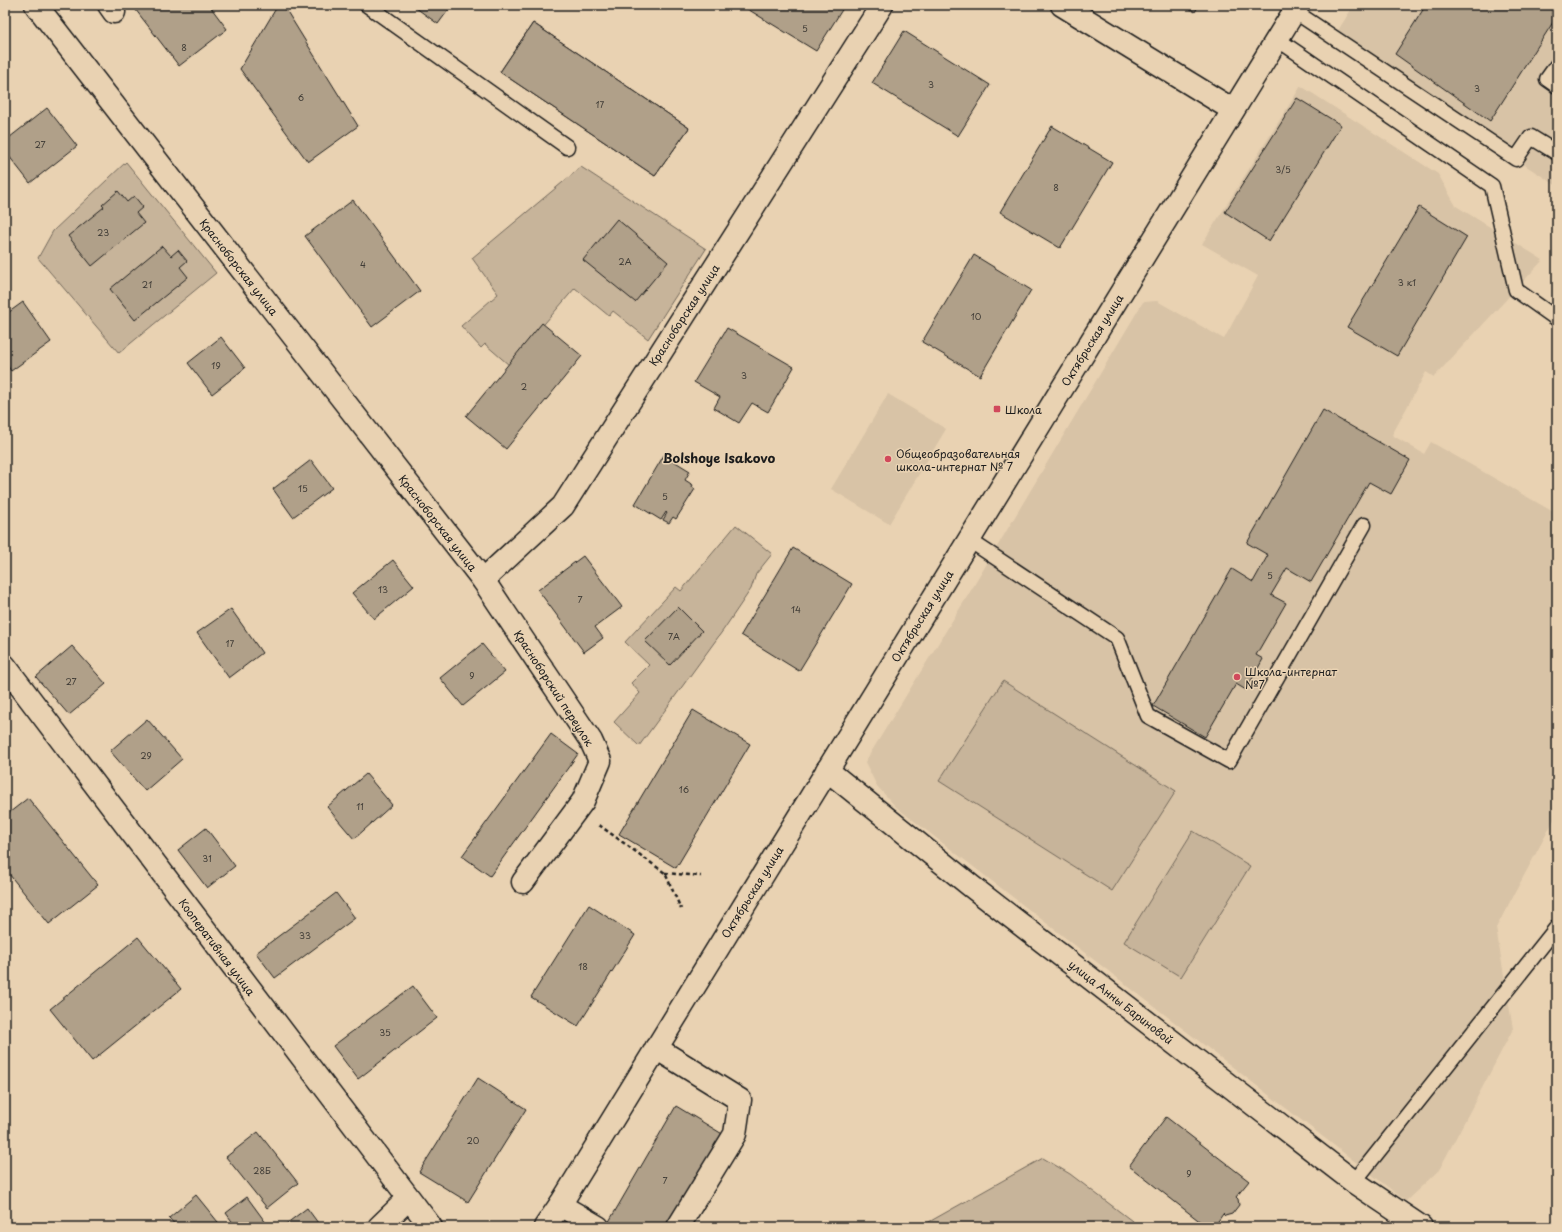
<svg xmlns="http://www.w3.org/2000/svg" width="1562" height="1232" viewBox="0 0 1562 1232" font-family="'Playpen Sans',sans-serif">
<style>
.built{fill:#d8c3a6}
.green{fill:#c7b49a;stroke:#72685b}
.building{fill:#b0a089;stroke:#1c1c1c}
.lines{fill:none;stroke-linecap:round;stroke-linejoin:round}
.lane-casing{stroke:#1c1c1c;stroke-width:17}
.street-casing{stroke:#1c1c1c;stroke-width:25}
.secondary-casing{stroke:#1c1c1c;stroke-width:25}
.path{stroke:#1c1c1c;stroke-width:2.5;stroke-dasharray:4 3;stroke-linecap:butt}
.lane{stroke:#e9d2b2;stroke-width:14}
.street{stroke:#e9d2b2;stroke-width:22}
.secondary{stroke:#e9d2b2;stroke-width:22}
.poi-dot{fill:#d1495b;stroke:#e9d2b2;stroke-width:1.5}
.labels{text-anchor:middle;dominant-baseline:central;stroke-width:3;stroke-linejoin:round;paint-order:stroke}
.number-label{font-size:9px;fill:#413d37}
.street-label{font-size:11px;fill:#1c1c1c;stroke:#e9d2b2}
.poi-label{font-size:11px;fill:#1c1c1c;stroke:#e9d2b2;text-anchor:start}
.quarter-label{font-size:13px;font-weight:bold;fill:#1c1c1c;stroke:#e9d2b2}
</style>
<rect width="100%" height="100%" fill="#e9d2b2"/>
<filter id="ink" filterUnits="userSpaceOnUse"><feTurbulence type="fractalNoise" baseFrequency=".025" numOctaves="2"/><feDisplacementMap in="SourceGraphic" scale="8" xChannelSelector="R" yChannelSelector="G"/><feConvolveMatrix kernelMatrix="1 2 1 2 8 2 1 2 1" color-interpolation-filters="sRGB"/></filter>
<g filter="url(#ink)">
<g class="built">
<path d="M1354 5H1557V186L1332 40Z"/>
<path d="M1301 86 1438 174 1456 206 1543 260 1434 377 1426 372 1392 435 1424 454 1431 442 1557 514V814L1496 928 1513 1029 1439 1170 1406 1201 896 807 877 786 865 762 970 592 1143 302 1157 301 1224 339 1258 276 1202 244Z"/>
<path d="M888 394 946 429 889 524 831 489Z"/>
</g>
<g class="green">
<path d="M126 162 216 273 119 353 38 258 53 231Z"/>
<path d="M581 167 706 249 648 339 613 311 609 316 575 288 509 365 485 344 481 348 461 326 498 294 472 258Z"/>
<path d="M736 525 772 554 756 574 751 589 724 629 639 746 614 722 640 693 631 683 649 665 625 642 676 587 681 591Z"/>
<path d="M1003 681 1176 791 1112 891 939 781Z"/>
<path d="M1193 831 1250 866 1181 977 1124 942Z"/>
<path d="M1043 1158 1070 1174 1140 1227H920Z"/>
</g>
<g class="building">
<path d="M132 5H209L227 29 179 66Z"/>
<path d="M278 5H283L358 126 308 162 240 69Z"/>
<path d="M412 5H452L438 24Z"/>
<path d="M741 5H845L816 51Z"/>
<path d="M1184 5H1199L1195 12Z"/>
<path d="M1426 5H1557V16L1490 121 1395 54Z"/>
<path d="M533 23 689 128 655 176 500 72Z"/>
<path d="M533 23 689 128 655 176 500 72Z"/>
<path d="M904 31 990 85 958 136 872 83Z"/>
<path d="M1297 98 1341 125 1269 241 1225 212Z"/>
<path d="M47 108 77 146 30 183 5 151V141Z"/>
<path d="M1052 126 1112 162 1060 248 1000 212Z"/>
<path d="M118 191 127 202 134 196 143 207 136 213 144 223 92 266 68 236 104 207 102 205Z"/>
<path d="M353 200 420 291 372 327 305 236Z"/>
<path d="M1419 207 1467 237 1397 356 1347 327Z"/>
<path d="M617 219 668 262 635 302 583 260Z"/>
<path d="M162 246 171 256 178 250 187 261 180 267 188 277 135 320 110 289Z"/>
<path d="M974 255 1031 290 980 376 922 342Z"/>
<path d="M23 302 51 342 11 371 5 362V315Z"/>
<path d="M542 323 582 356 506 449 466 416Z"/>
<path d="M727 328 794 367 768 412 752 403 739 423 714 408 720 397 694 382Z"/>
<path d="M221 337 245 368 212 394 188 363Z"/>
<path d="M1323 410 1410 460 1391 494 1369 482 1311 582 1287 568 1271 595 1286 603 1256 655 1263 659 1246 690 1236 684 1205 737 1153 706 1232 569 1253 582 1268 555 1247 543Z"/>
<path d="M664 455 690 471 685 480 693 485 692 487 695 489 676 519 673 517 669 523 663 520 667 513 666 512 661 520 635 504Z"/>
<path d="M311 460 332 488 293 517 273 489Z"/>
<path d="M793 548 852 584 799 671 741 635Z"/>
<path d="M583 556 622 607 595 627 603 638 584 652 538 590Z"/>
<path d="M393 560 414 586 374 619 352 593Z"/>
<path d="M678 607 702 631 670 665 645 641Z"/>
<path d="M231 609 262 653 229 678 197 633Z"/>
<path d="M482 644 505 672 463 706 440 678Z"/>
<path d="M72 646 106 684 69 715 36 677Z"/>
<path d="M693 710 750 744 676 868 619 834Z"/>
<path d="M147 719 182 759 145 791 110 751Z"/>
<path d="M551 734 578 754 490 876 462 856Z"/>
<path d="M366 774 392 805 354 839 327 807Z"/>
<path d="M28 798 98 885 49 924 5 869V816Z"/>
<path d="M206 828 235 866 207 888 178 850Z"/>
<path d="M336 893 355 918 275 978 256 953Z"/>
<path d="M589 905 635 935 578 1026 531 997Z"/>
<path d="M138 937 181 989 92 1061 50 1009Z"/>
<path d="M413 986 437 1018 358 1079 333 1046Z"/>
<path d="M478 1078 526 1109 468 1202 419 1172Z"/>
<path d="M676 1106 724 1135 670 1227H609L607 1225Z"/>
<path d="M1166 1117 1249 1181 1236 1197 1238 1199 1239 1205 1232 1214 1225 1216 1223 1214 1214 1227H1207L1129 1166Z"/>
<path d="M258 1132 298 1183 267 1208 226 1157Z"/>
<path d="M196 1195 222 1227H177L169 1218Z"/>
<path d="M247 1197 269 1227H236L226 1213Z"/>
<path d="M307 1208 321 1227H282Z"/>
</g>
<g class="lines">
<g class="lane-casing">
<g id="lane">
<path d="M367 5 567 147"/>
<path d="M1294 11 1516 159 1531 137 1557 153"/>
<path d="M1277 39 1492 186 1516 290 1557 319"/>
<path d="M1557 65 1547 79 1557 86"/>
<path d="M969 540 1117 638 1148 716 1229 761 1364 525"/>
<path d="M1354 1182 1557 927"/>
</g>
</g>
<g class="street-casing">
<g id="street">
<path d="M36 5 483 580 591 741 600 761 583 801 523 882"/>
<path d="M109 5 114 12"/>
<path d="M1062 5 1233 110"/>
<path d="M483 580 563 506 882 5"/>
<path d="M5 666 431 1227"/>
<path d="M827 770 971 886 1354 1182 1421 1227"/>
<path d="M656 1048 740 1100 735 1134 678 1227"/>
<path d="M560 1205 598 1227"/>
<path d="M379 1227 408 1199"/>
</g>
</g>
<g class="secondary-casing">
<path id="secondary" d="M545 1227 560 1205 1298 5"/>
</g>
<g class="path">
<path d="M599 825 665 873 681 909"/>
<path d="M665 873 701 876"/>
</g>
<use href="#lane" class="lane"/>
<use href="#street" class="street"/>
<use href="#secondary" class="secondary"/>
</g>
</g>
<g class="poi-dot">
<rect x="993" y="405" width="8" height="8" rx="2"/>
<circle cx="888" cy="459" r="4"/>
<circle cx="1237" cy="677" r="4"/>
</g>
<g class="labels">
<g class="number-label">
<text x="805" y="28">5</text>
<text x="184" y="47">8</text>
<text x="931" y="84">3</text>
<text x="1477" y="88">3</text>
<text x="301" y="97">6</text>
<text x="600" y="104">17</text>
<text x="40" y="144">27</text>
<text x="1283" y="169">3/5</text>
<text x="1056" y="187">8</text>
<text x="103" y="232">23</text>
<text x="625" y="261">2А</text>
<text x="363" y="264">4</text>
<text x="1407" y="282">3 к1</text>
<text x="147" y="284">21</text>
<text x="976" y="316">10</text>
<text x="216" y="365">19</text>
<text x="744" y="375">3</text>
<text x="524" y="386">2</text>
<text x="303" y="488">15</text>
<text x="665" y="496">5</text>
<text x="1270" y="575">5</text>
<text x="383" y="589">13</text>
<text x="580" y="599">7</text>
<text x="796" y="609">14</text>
<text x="674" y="636">7А</text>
<text x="230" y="643">17</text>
<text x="472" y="675">9</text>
<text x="71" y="681">27</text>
<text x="146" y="755">29</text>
<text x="684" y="789">16</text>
<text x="360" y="806">11</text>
<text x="207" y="858">31</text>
<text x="305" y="935">33</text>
<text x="583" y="966">18</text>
<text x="385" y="1032">35</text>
<text x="473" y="1140">20</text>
<text x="262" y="1170">28Б</text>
<text x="1189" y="1173">9</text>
<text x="665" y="1180">7</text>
</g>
<g class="street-label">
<text transform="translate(239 267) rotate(52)">Красноборская улица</text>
<text transform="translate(684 315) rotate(-57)">Красноборская улица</text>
<text transform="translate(1092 340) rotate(-58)">Октябрьская улица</text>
<text transform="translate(438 523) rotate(52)">Красноборская улица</text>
<text transform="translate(922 616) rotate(-58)">Октябрьская улица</text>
<text transform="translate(554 688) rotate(57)">Красноборский переулок</text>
<text transform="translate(752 892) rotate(-58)">Октябрьская улица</text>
<text transform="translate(217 947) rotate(53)">Кооперативная улица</text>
<text transform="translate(1121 1002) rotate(38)">улица Анны Бариновой</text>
</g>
<g class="poi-label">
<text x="1005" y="409">Школа</text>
<text x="896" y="453">Общеобразовательная<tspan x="896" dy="13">школа-интернат № 7</tspan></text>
<text x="1245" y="671">Школа-интернат<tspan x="1245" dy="13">№7</tspan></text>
</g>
<g class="quarter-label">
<text x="719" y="457">Bolshoye Isakovo</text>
</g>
</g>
<rect width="1562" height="1232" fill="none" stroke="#e9d2b2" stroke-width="20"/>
<rect x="10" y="10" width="1542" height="1212" fill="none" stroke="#1c1c1c" stroke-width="1.5" filter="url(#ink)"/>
</svg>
